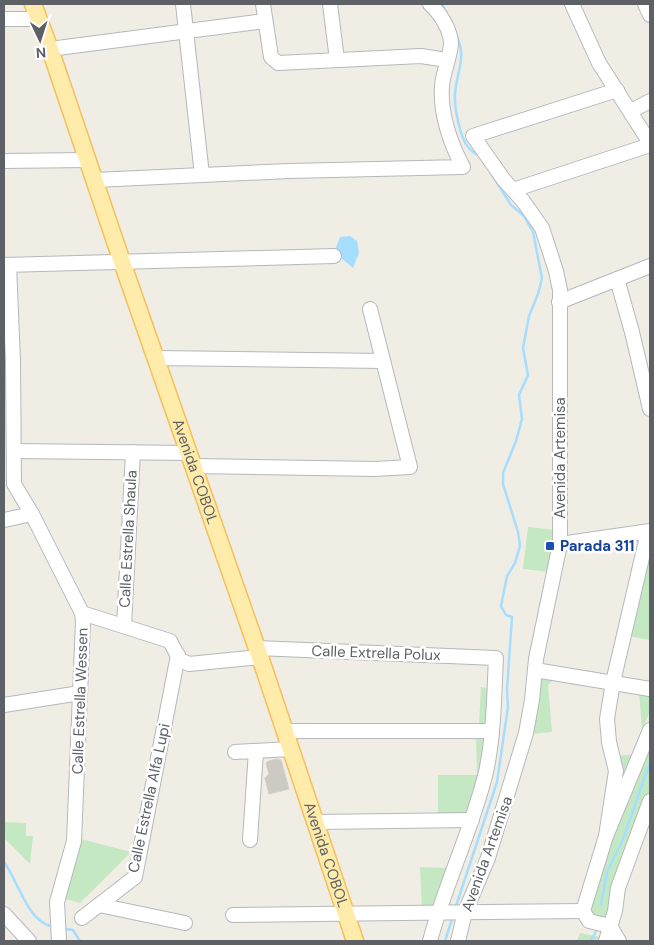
<svg xmlns="http://www.w3.org/2000/svg" width="654" height="945" viewBox="0 0 654 945" font-family="'DM Sans',sans-serif">
<style>
.green{fill:#c4e8c1}
.water{fill:#a6deff}
.lines{fill:none;stroke-linecap:round;stroke-linejoin:round}
.stream{stroke:#a6deff;stroke-width:2.5}
.building{fill:#cdc9c4;stroke:#d5cec3}
.minor-casing{stroke:#b5b8bc;stroke-width:16}
.major-casing{stroke:#f5bf59;stroke-width:19}
.minor{stroke:#fff;stroke-width:14}
.major{stroke:#ffecab;stroke-width:16}
.transit-dot{fill:#1a4fb4;stroke:#fff;stroke-width:2}
.labels{text-anchor:middle;dominant-baseline:central;stroke-width:5;stroke-linejoin:round;paint-order:stroke}
.street-label{font-size:15px;fill:#5d6166;stroke:#fff}
.transit-label{font-size:15px;font-weight:bold;fill:#164399;stroke:#fff;text-anchor:start}
</style>
<rect width="100%" height="100%" fill="#f0ede5"/>
<g class="green">
<path d="M528 527 556 530 551 572 523 569Z"/>
<path d="M650 543V640L628 636Z"/>
<path d="M542 678 554 679 548 685 552 732 532 734 539 683Z"/>
<path d="M481 687 490 689 487 727 479 726Z"/>
<path d="M639 691 650 694V712L642 729Z"/>
<path d="M476 735 488 736 467 816H438V775H477Z"/>
<path d="M650 743V791L609 912 603 919C595 917 592 914 591 906L611 841Z"/>
<path d="M636 754 623 778 621 774 618 756Z"/>
<path d="M4 822 26 823V836H33L30 864 4 838Z"/>
<path d="M81 839 131 852 80 903 62 898Z"/>
<path d="M420 867 448 868 432 907 422 908Z"/>
<path d="M580 933 600 937V941H577Z"/>
</g>
<path class="water" d="M350 236 357 241 359 253 353 268 341 258 336 247 340 237Z"/>
<g class="lines">
<g class="stream">
<path d="M442 4 447 14"/>
<path d="M455 32C468 58 457 68 455 94 454 106 460 138 468 147 471 151 476 154 480 156"/>
<path d="M4 862C17 879 28 922 51 926"/>
<path d="M601 905 607 872 623 839 650 762"/>
<path d="M455 909 497 782 508 707 507 689 512 617 506 615 501 606 507 576 515 563 520 546 518 532 503 484V473L516 441 522 419 519 395 528 375 523 348 529 316 538 294 542 278 533 232 524 216 511 205 491 173"/>
<path d="M66 929 73 930 80 941"/>
<path d="M445 941 453 916"/>
<path d="M591 941 596 931"/>
</g>
</g>
<path class="building" d="M276 759 281 760 289 789 269 794 265 778 269 774 266 763 269 761Z"/>
<g class="lines">
<g class="minor-casing">
<g id="minor">
<path d="M183 4 202 175"/>
<path d="M263 4 271 57 278 63 421 56 447 60"/>
<path d="M330 4 337 60"/>
<path d="M572 4 599 63 650 143"/>
<path d="M645 4 650 15"/>
<path d="M4 19H37"/>
<path d="M50 49 265 21"/>
<path d="M631 111 650 101"/>
<path d="M4 161 88 160"/>
<path d="M95 180 289 171 463 167C450 143 440 113 442 86 443 72 450 58 451 44 451 30 440 13 430 4"/>
<path d="M513 190 650 145"/>
<path d="M4 265 334 256"/>
<path d="M9 265 13 361 14 484 32 514 82 613 83 621 74 841 57 902 59 941"/>
<path d="M617 279 632 332 650 409"/>
<path d="M559 302 650 266"/>
<path d="M156 358 383 361"/>
<path d="M14 451 189 453"/>
<path d="M194 466 375 469 410 467 370 309"/>
<path d="M4 520 32 514"/>
<path d="M560 544 650 531"/>
<path d="M82 613 170 641 180 660 189 664 260 657"/>
<path d="M124 626 133 452"/>
<path d="M257 648 496 658C494 696 494 735 486 772 472 830 445 884 430 941"/>
<path d="M535 670 650 689"/>
<path d="M4 705 80 693"/>
<path d="M285 731H492"/>
<path d="M235 752 291 749"/>
<path d="M316 822 472 820"/>
<path d="M606 836 616 771 609 742 607 719 613 682 648 532"/>
<path d="M250 840 256 751"/>
<path d="M99 905 185 923"/>
<path d="M583 911 606 836 650 730"/>
<path d="M583 911 589 921 610 926 619 941"/>
<path d="M4 914 29 941"/>
<path d="M233 915 583 911"/>
<path d="M82 918 135 877 178 655"/>
<path d="M458 941 465 912 488 858 526 733 532 700 536 659 560 544V290L556 271 542 228 523 201 504 180 473 136 617 90"/>
<path d="M606 941 615 911 618 888 650 801"/>
</g>
</g>
<g class="major-casing">
<g id="major">
<path id="s1" d="M33 4 50 49 122 262 260 657 355 941"/>
</g>
</g>
<use href="#minor" class="minor"/>
<use href="#major" class="major"/>
</g>
<rect class="transit-dot" x="545" y="541" width="10" height="10" rx="2.5"/>
<g class="labels">
<g class="street-label">
<text transform="translate(560 458) rotate(-90)">Avenida Artemisa</text>
<text stroke="none"><textPath href="#s1" startOffset="495">Avenida COBOL</textPath></text>
<text transform="translate(128 539) rotate(-87)">Calle Estrella Shaula</text>
<text transform="translate(376 653) rotate(2)">Calle Extrella Polux</text>
<text transform="translate(80 701) rotate(-88)">Calle Estrella Wessen</text>
<text transform="translate(149 798) rotate(-78)">Calle Estrella Alfa Lupi</text>
<text transform="translate(487 854) rotate(-70)">Avenida Artemisa</text>
<text stroke="none"><textPath href="#s1" startOffset="900">Avenida COBOL</textPath></text>
</g>
<g class="transit-label">
<text x="560" y="546">Parada 311</text>
</g>
</g>
<rect width="654" height="945" fill="none" stroke="#5d6166" stroke-width="10"/>
<g transform="translate(40 40) rotate(176)" stroke="#ffffff" stroke-width="4" paint-order="stroke">
<path d="M0-4L9 19L0 12L-9 19Z" fill="#5d6166"/>
<text y="-8" font-size="14" font-weight="bold" text-anchor="middle" fill="#5d6166">N</text>
</g>
</svg>
